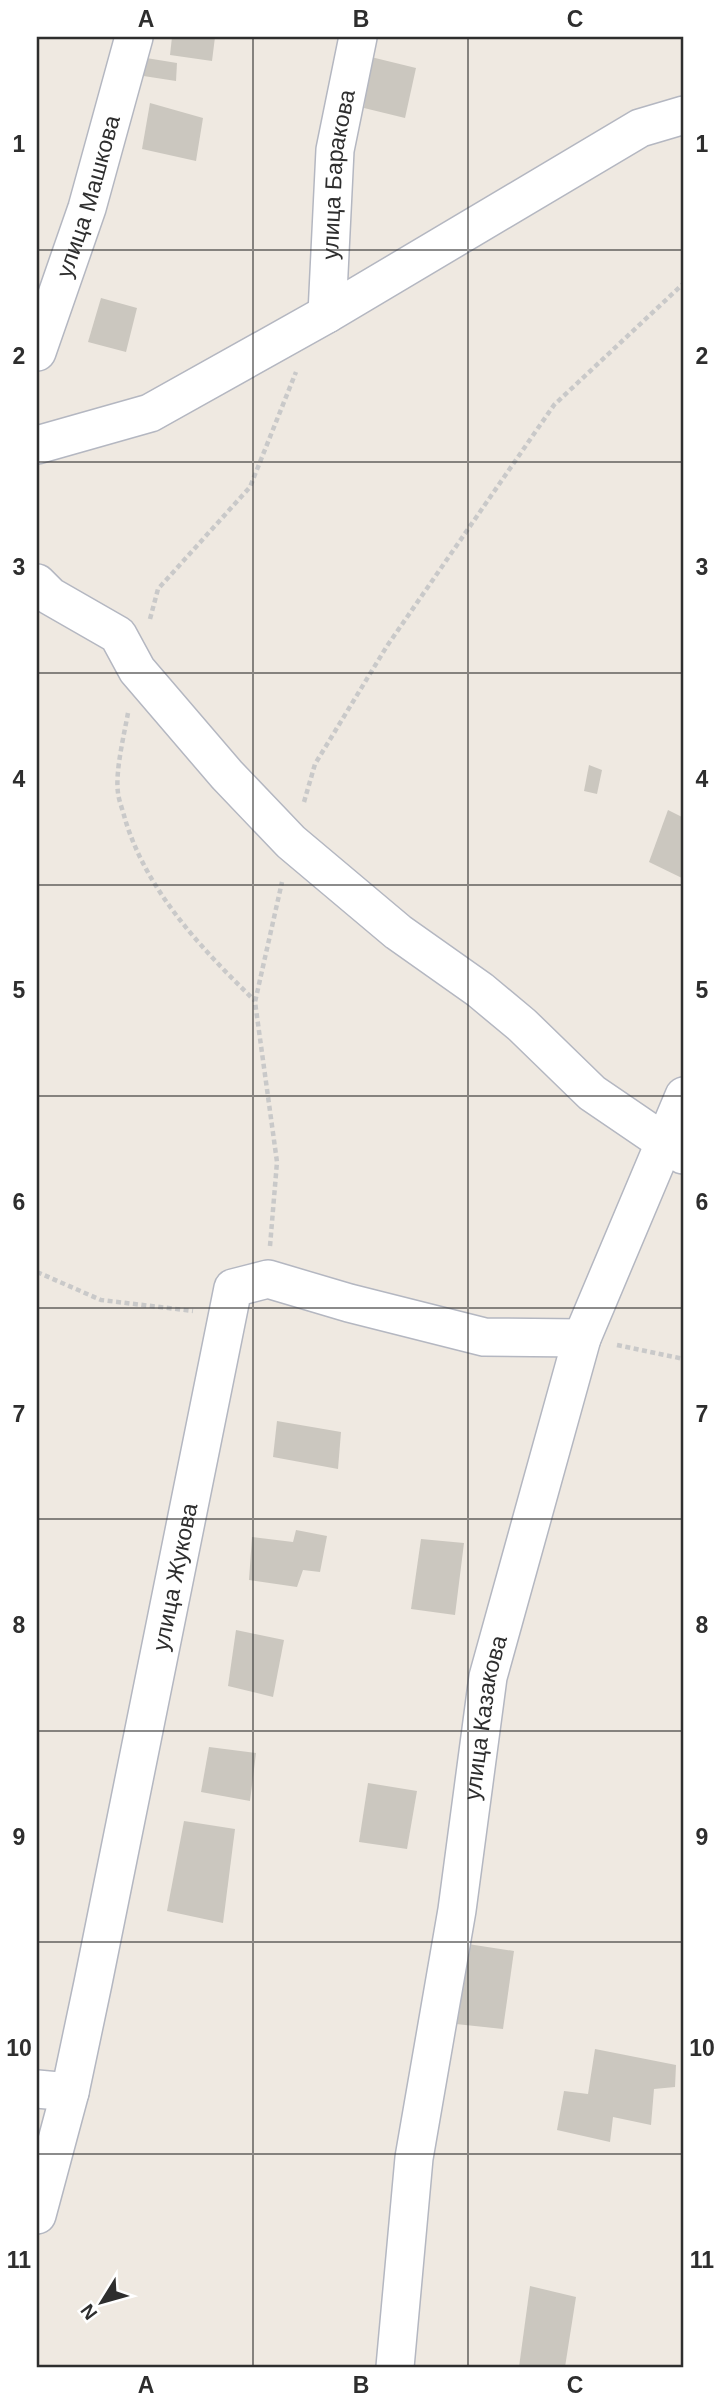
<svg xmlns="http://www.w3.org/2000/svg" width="721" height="2404" viewBox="0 0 721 2404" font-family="Arial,sans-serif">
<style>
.building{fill:#cbc7bf}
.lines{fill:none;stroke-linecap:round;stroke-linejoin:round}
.street-casing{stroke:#b4b7c1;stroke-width:40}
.path{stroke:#c9c9c9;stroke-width:4.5;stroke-dasharray:5 3.5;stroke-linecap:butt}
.street{stroke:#fff;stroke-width:37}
.grid{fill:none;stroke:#2e2e2e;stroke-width:2;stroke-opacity:0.55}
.labels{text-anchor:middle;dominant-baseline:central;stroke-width:5;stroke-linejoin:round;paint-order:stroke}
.street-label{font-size:23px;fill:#2e2e2e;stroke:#fff}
.neatline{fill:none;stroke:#2e2e2e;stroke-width:2.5}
.grid-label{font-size:23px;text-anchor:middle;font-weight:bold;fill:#2e2e2e}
</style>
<rect width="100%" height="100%" fill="#efe9e1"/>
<g class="building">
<path d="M172 37H215L212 61 170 55Z"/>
<path d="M140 57 177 63 176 81 137 75Z"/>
<path d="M371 57 416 68 405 118 364 108Z"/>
<path d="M150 103 203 118 196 161 142 149Z"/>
<path d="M101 298 137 308 126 352 88 342Z"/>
<path d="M589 765 602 770 597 794 584 791Z"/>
<path d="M668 810 684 818V879L649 862Z"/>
<path d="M277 1421 341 1432 338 1469 273 1457Z"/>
<path d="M296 1530 327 1536 320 1572 303 1570 297 1587 249 1580 252 1537 293 1542Z"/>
<path d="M421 1539 464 1543 455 1615 411 1609Z"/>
<path d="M236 1630 284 1640 273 1697 228 1686Z"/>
<path d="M209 1747 256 1753 250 1801 201 1792Z"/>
<path d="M368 1783 417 1791 407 1849 359 1842Z"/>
<path d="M184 1821 235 1829 223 1923 167 1911Z"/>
<path d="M468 1944 514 1951 503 2029 456 2024Z"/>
<path d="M595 2049 676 2065 675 2087 654 2089 651 2125 613 2117 610 2142 557 2130 564 2091 588 2094Z"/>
<path d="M530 2286 576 2297 565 2367H519Z"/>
</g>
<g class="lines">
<g class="street-casing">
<g id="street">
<path id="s1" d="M327 314 335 150 358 37"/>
<path id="s2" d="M37 352 87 208 134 37"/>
<path d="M37 445 150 413 327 314 640 128 684 115"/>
<path d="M37 583 50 596 118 635 137 670 227 775 291 842 398 932 480 990 522 1025 592 1093 683 1155"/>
<path d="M37 2089 70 2092"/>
<path id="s3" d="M37 2215 70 2092 93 1983 233 1288 268 1279 349 1303 484 1337 582 1338"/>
<path id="s4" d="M395 2367 414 2158 457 1910 488 1677 582 1338 684 1096"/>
</g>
</g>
<g class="path">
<path d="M150 619 158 589 250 487 296 372"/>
<path d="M128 713C124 735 115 772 118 793 119 801 123 811 125 819 147 892 202 949 255 1001"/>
<path d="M304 802 315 764 387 646 554 405 684 283"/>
<path d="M270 1246 277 1162 255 1002 282 882"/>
<path d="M37 1272 101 1300 193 1311"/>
<path d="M617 1345 684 1359"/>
</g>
<use href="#street" class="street"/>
</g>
<path class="grid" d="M253 37V2367M468 37V2367M37 250H684M37 462H684M37 673H684M37 885H684M37 1096H684M37 1308H684M37 1519H684M37 1731H684M37 1942H684M37 2154H684"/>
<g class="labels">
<g class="street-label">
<text stroke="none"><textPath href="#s1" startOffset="140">улица Баракова</textPath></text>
<text stroke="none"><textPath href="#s2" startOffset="164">улица Машкова</textPath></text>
<text stroke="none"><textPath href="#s3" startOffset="653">улица Жукова</textPath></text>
<text stroke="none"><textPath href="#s4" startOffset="656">улица Казакова</textPath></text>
</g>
</g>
<rect width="721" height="2404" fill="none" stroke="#ffffff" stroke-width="77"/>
<g transform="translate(102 2302) rotate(233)" stroke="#ffffff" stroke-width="5" paint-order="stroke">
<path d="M0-5L12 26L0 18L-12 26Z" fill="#2e2e2e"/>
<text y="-10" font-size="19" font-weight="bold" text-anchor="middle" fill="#2e2e2e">N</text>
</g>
<rect x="38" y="38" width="644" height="2328" class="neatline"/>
<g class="grid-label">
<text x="146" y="27">A</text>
<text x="361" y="27">B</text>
<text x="575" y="27">C</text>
<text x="19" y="152">1</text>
<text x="702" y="152">1</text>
<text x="19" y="364">2</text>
<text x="702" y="364">2</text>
<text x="19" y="575">3</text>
<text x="702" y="575">3</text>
<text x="19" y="787">4</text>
<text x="702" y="787">4</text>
<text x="19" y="998">5</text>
<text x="702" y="998">5</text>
<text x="19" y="1210">6</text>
<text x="702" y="1210">6</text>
<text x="19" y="1422">7</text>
<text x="702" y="1422">7</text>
<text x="19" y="1633">8</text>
<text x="702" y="1633">8</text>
<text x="19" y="1845">9</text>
<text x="702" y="1845">9</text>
<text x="19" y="2056">10</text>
<text x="702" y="2056">10</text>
<text x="19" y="2268">11</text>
<text x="702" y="2268">11</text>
<text x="146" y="2393">A</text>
<text x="361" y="2393">B</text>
<text x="575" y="2393">C</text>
</g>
</svg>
